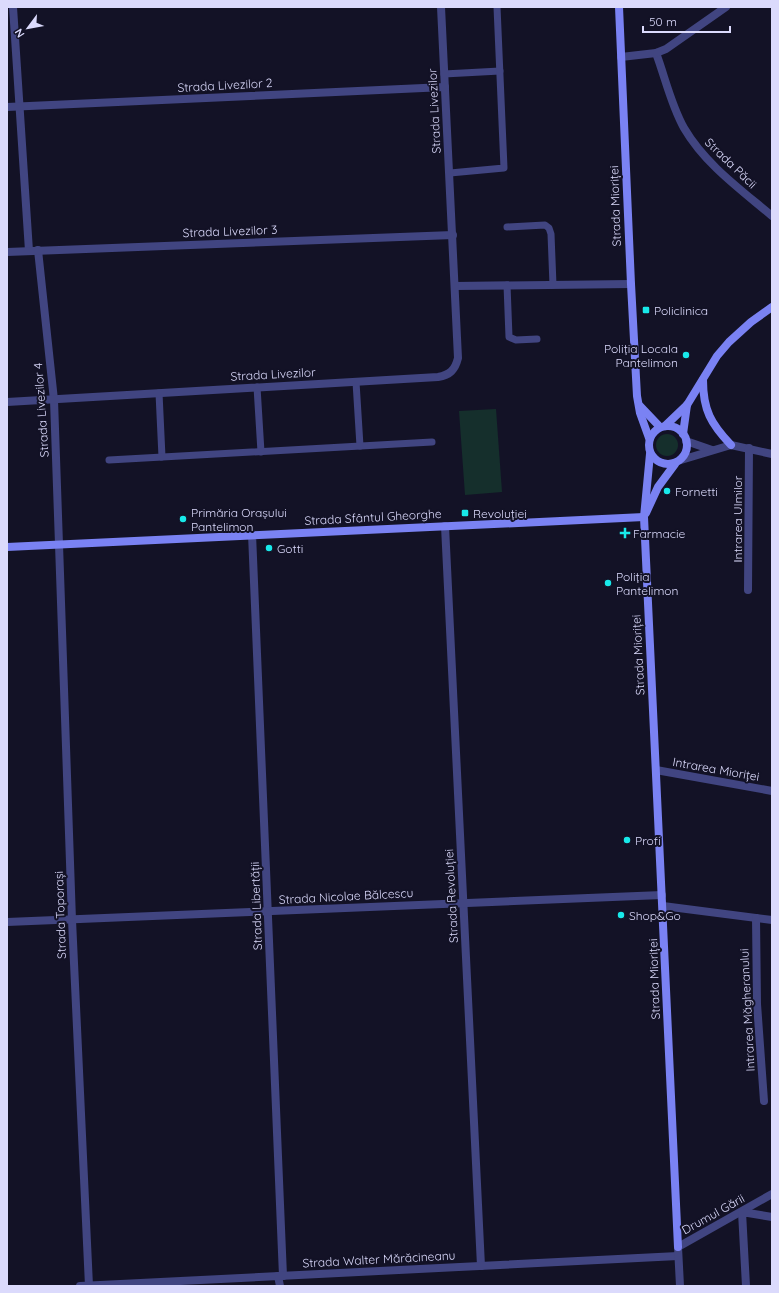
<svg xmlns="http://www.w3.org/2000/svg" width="779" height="1293" viewBox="0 0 779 1293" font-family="Quicksand,sans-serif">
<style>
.green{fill:#152f2c}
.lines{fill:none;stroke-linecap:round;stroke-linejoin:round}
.lane{stroke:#414581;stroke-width:7}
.street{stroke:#414581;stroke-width:8}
.secondary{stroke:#7a82f3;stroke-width:8}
.poi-dot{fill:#18e9ea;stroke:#131226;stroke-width:1.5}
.labels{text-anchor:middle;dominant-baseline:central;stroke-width:4;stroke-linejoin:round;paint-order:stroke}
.street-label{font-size:12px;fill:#dbdafc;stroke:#131226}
.poi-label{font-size:12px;fill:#dbdafc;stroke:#131226;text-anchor:start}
</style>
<rect width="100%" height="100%" fill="#131226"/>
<g class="green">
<path d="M496 409 502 492 465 495 459 411Z"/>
<circle cx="667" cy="445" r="11"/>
</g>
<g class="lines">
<g class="lane">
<path d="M444 74 500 71"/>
<path d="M450 173 504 168 497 7"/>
<path d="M507 227 545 225 549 228 551 234 553 285"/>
<path d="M507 285 509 337 516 340 537 339"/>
<path d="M356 382 360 446"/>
<path d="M257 387 261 452"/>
<path d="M159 393 162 457"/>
<path d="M109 460 432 442"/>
</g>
<g class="street">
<path d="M13 7 29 251"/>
<path d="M656 53C665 77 671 105 684 128 705 164 740 189 772 216"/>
<path d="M621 57 656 53 666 49 726 7"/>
<path d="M7 107 445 87"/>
<path d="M38 250 54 400 72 920 89 1286"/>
<path d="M7 252 453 235"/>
<path d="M455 286 631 284"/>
<path d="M7 402 438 377C450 375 455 370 458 358L441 7"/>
<path d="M686 441 712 450"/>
<path d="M681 460 731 445 772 454"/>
<path d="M445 526 481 1266"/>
<path d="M252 534 283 1276"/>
<path d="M748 590 749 448"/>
<path d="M656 770 772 791"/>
<path d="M663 906 772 920"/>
<path d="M756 918 757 1004 764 1101"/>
<path d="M7 922 662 895"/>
<path d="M278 1276 280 1286"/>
<path d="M80 1286 678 1256"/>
<path d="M680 1286 678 1247 772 1194"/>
<path d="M746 1286 742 1212 772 1217"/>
</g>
<g class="secondary">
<path d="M619 7 631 284 637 396 640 413 649 438"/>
<path d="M703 380C703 410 711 424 731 445"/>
<path d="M640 406 660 427"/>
<circle cx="668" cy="445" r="19"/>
<path d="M665 426 687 405 717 356 729 342 751 322 772 307"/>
<path d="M683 434 687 405"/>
<path d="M650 454 644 517 678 1247"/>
<path d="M646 513 658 487 675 464"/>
<path d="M7 547 644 517"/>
</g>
</g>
<g class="poi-dot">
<rect x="642" y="306" width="8" height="8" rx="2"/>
<circle cx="686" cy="355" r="4"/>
<circle cx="667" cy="491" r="4"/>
<rect x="461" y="509" width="8" height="8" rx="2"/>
<circle cx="183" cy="519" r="4"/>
<path d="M623 527h4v4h4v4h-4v4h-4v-4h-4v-4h4z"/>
<circle cx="269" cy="548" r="4"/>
<circle cx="608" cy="583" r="4"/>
<circle cx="627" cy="840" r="4"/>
<circle cx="621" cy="915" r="4"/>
</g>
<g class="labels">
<g class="street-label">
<text transform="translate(225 85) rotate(-3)">Strada Livezilor 2</text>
<text transform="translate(434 111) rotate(-93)">Strada Livezilor</text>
<text transform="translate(731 163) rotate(44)">Strada Păcii</text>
<text transform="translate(615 206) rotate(-92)">Strada Mioriței</text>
<text transform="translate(230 231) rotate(-2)">Strada Livezilor 3</text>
<text transform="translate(273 374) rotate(-3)">Strada Livezilor</text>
<text transform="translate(41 410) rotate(-94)">Strada Livezilor 4</text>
<text transform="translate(373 517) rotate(-3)">Strada Sfântul Gheorghe</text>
<text transform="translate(737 519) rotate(-90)">Intrarea Ulmilor</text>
<text transform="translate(638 655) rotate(-93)">Strada Mioriței</text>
<text transform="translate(716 769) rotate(10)">Intrarea Mioriței</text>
<text transform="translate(346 896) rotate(-3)">Strada Nicolae Bălcescu</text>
<text transform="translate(451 896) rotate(-93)">Strada Revoluției</text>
<text transform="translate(256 906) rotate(-92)">Strada Libertății</text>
<text transform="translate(60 915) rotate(-92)">Strada Toporași</text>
<text transform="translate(654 979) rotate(-92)">Strada Mioriței</text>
<text transform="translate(747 1010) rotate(-93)">Intrarea Măgheranului</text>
<text transform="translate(713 1214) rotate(-29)">Drumul Gării</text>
<text transform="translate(379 1259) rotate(-3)">Strada Walter Mărăcineanu</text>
</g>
<g class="poi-label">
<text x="654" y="310">Policlinica</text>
<text x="678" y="348" text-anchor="end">Poliția Locala<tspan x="678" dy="14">Pantelimon</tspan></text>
<text x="675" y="491">Fornetti</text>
<text x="191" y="512">Primăria Orașului<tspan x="191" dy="14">Pantelimon</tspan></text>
<text x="473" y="513">Revoluției</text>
<text x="633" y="533">Farmacie</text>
<text x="277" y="548">Gotti</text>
<text x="616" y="576">Poliția<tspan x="616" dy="14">Pantelimon</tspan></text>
<text x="635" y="840">Profi</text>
<text x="629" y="915">Shop&amp;Go</text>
</g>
</g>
<rect width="779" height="1293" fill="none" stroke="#dbdafc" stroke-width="16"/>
<g transform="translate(28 28) rotate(238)" stroke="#131226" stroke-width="3" paint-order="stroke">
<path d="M0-3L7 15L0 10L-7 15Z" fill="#dbdafc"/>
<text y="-6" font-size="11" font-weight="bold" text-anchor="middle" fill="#dbdafc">N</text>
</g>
<path d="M643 26v6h87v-6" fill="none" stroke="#dbdafc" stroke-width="2"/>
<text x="649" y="26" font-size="12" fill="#dbdafc" stroke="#131226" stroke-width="3" paint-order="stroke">50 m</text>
</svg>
